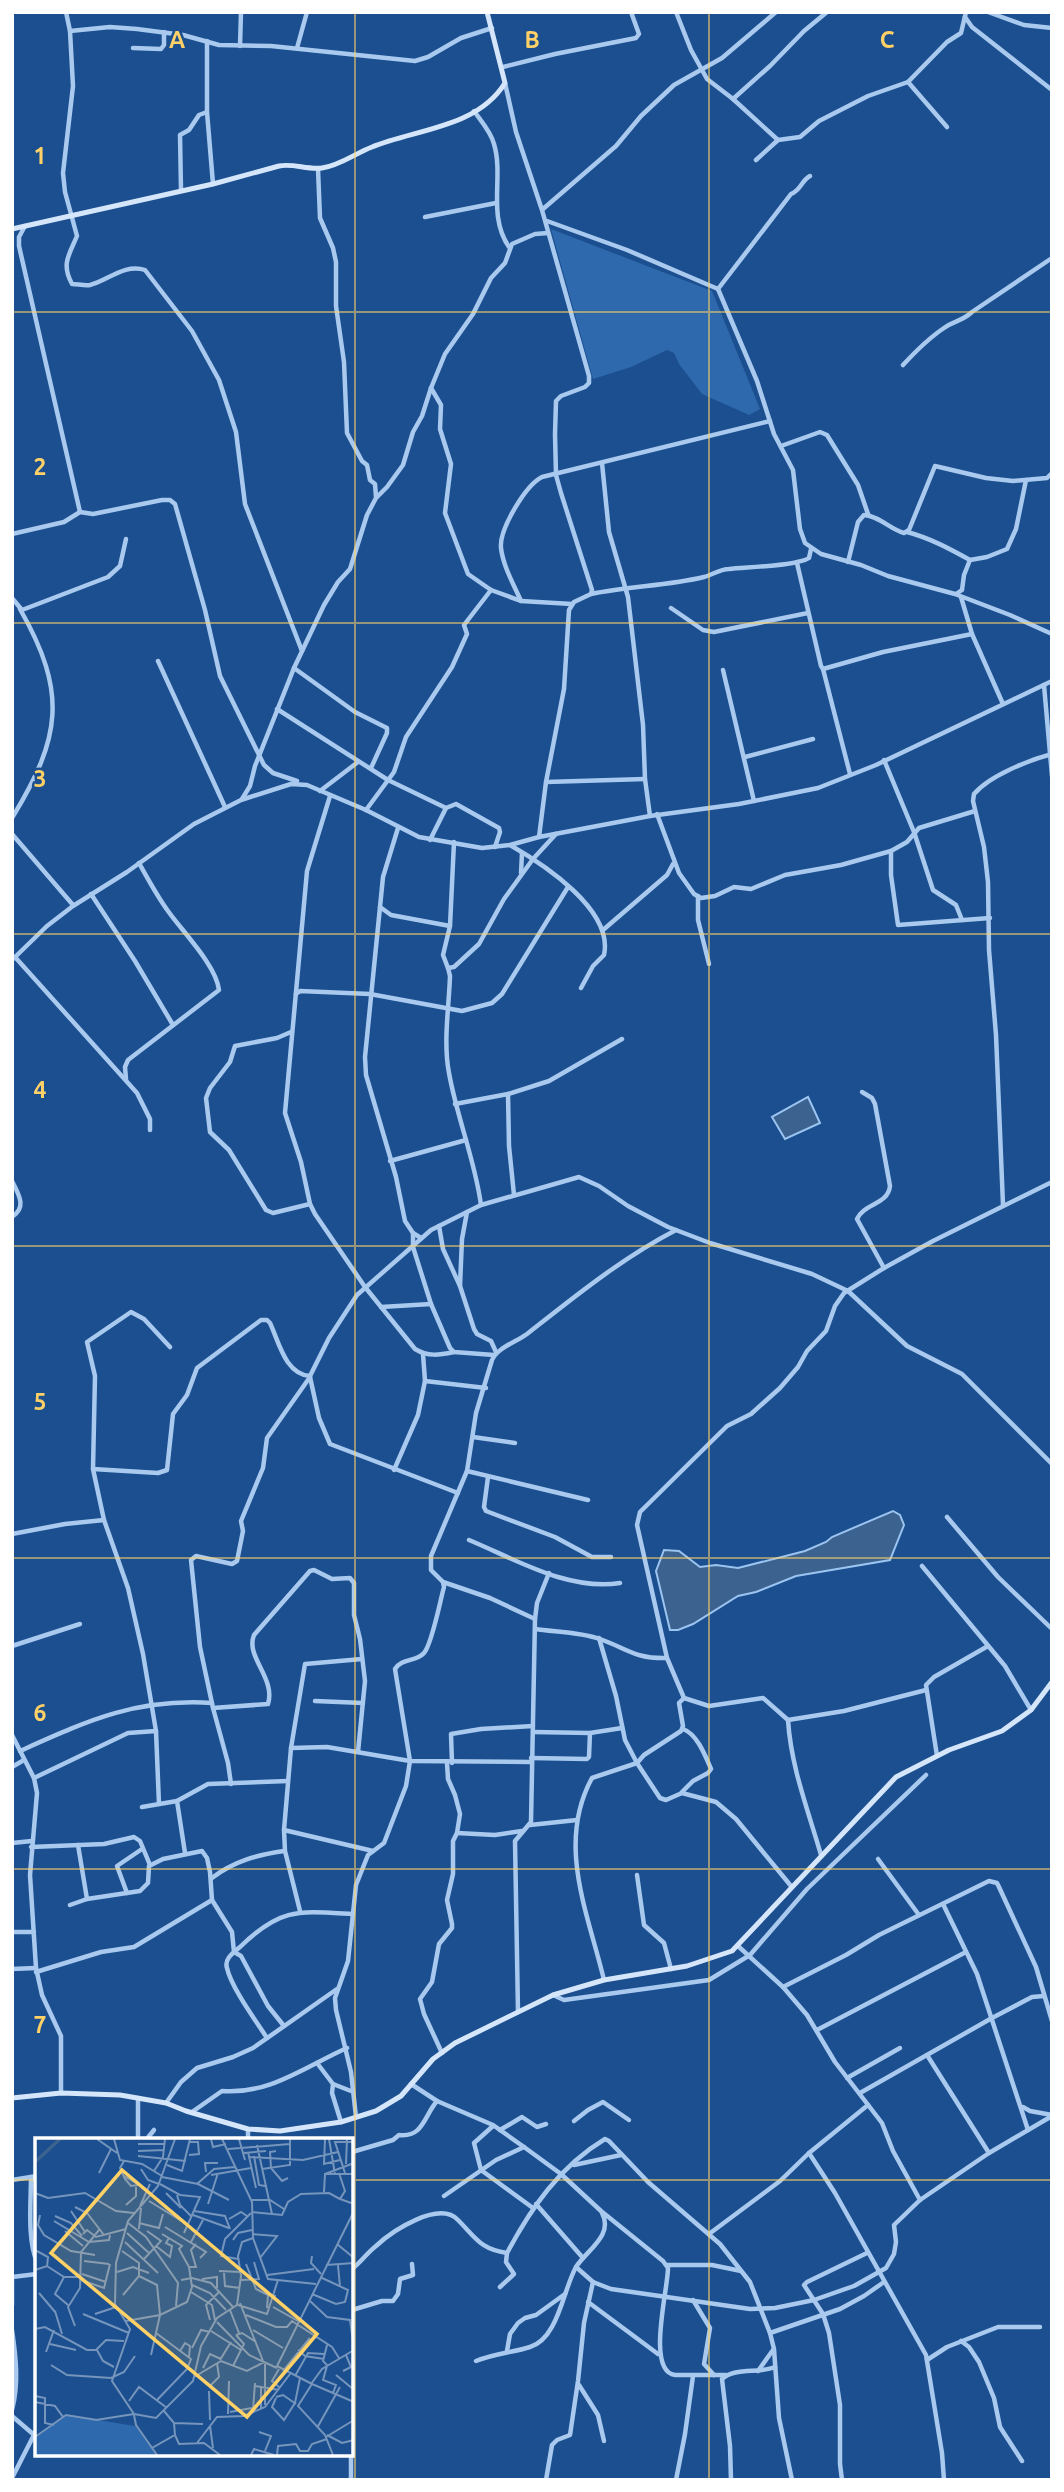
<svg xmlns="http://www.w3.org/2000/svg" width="1064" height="2492" viewBox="0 0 1064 2492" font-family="Ubuntu,sans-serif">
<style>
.green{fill:#2e69ad}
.water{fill:#3c6290;stroke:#9cc4f0;stroke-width:2}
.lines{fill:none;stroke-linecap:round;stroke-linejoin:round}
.street{stroke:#a9c9ee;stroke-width:4.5}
.secondary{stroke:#d6e6fa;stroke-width:5}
.grid{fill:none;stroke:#ffd166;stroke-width:2;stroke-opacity:0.55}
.inset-river{fill:none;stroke:#3c6290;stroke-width:3.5}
.inset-road{fill:none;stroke:#7695bc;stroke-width:2}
.view{fill:#ffd166;fill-opacity:0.15;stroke:#ffd166;stroke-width:3.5}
.inset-edge{fill:none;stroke:#fff;stroke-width:3.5}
.grid-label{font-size:23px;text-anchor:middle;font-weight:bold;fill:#ffd166;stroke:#1b4f8f;stroke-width:5;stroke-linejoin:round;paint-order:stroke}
</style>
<rect width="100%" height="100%" fill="#1b4f8f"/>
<path class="green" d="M551 229 712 291 760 409 749 415 702 394 679 364 674 353 667 350 631 367 593 379Z"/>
<g class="water">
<path d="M808 1097 820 1123 785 1139 772 1117Z"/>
<path d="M893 1511 900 1515 904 1525 890 1560 796 1576 756 1592 738 1596 693 1624 678 1630H670L656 1571 664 1550 679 1551 700 1567 716 1565 738 1568 805 1551 826 1542 832 1537Z"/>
</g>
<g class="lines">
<g class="street">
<path d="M66 12 70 31 73 86 63 173 65 192 77 236C69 255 61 264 72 284 77 284 85 286 90 285 107 281 125 263 145 270L192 331 219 380 236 432 245 504 302 651"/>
<path d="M676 12 691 50 707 79 733 99 778 140"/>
<path d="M988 12 1024 25 1052 28"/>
<path d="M965 17 972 27 1052 90"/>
<path d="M70 31 110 27 137 29 183 35 219 45 271 46 415 61 428 57 461 38 492 28"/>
<path d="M207 41V112L213 184"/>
<path d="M240 46 241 12"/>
<path d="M133 48 161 49 164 45V32"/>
<path d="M297 48 307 12"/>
<path d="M503 67 555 54 636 38 639 34 631 12"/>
<path d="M908 82 947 127"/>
<path d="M505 83 516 132 542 210 589 376V383L585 387 561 396 556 401 555 434 556 475 561 493 592 590 591 594 574 602 569 610 564 689 546 782 539 837"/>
<path d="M733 99 770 66 804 31 827 12"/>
<path d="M474 111C481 121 491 132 494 144 504 177 487 215 509 247"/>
<path d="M756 160 778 140 800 137 819 121 868 96 908 82 947 42 961 33 966 12"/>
<path d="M318 169 320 218 333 248 336 262V306L344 362 347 433 362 461 367 465 370 480 375 484 376 497"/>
<path d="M181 190 180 135 189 130 199 115 207 112"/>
<path d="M543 209 616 146 641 116 674 85 722 58 776 12"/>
<path d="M425 217 496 203"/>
<path d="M547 221 627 250 718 289 757 381 774 434 793 470 800 529 805 543 821 554 861 565 888 576 955 594 1010 615 1052 634"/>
<path d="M25 226 19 237V246L80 512"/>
<path d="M718 289 791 194C801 190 801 181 810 176"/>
<path d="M903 365C915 352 929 338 944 328 955 320 961 322 972 312L1052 258"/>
<path d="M431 388 441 405 440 429 451 464 445 513 468 574 491 590 521 601 572 604"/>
<path d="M781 446 820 432 827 435 858 485 868 514"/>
<path d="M602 463 609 532 628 597 643 725 645 779 650 816"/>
<path d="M907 532C930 538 950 549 970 560"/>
<path d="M12 534 64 522 80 512 93 514 162 500H170L175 504 205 610 220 676 264 765 273 773 297 781"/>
<path d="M848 562 858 522 864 515C879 516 890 529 904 533L909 530 935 466 986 478 1013 481 1047 478 1052 473"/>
<path d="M797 563 821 666 823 669 883 652 972 634"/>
<path d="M591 594C628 586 667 586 704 577 712 575 720 569 729 569 746 567 797 566 809 558L811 549"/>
<path d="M956 594 962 590 964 575 970 560 987 557 1007 549 1016 529 1026 480"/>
<path d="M961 597 972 634 1003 704"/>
<path d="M12 598 22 610 108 577 120 566 126 539"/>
<path d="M521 601C514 585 503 566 501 548 499 529 526 485 542 477L770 421"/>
<path d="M671 608 703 630 714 632 808 613"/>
<path d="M158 661 225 807"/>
<path d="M294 668 355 712 387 728V733L371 768"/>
<path d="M823 669 850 774"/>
<path d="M723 670 754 801"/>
<path d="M1044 685 1052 776"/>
<path d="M277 709 388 780 446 808"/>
<path d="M745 757 813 739"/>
<path d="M884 760 914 832 933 890 956 905 962 920"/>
<path d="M546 782 645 779"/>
<path d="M320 791 358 762"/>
<path d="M330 796 307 871 285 1113 301 1162 310 1204 315 1214 365 1287 415 1349C428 1357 439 1355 454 1352"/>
<path d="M242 799 250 786 255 766 294 668 324 605 338 582 350 569 367 515 376 498 387 487 403 465 413 432 422 416 431 388 445 354 473 314 491 278 505 263 512 244 535 234 548 233"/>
<path d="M366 810 394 772 406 737 452 667 467 634 464 625 491 590"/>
<path d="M975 811 919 828 907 842 891 851V875L898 925 990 918"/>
<path d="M657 814 679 873 694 894 701 898 715 896 734 887 751 889 785 875 841 865 891 851"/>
<path d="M12 818C61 738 68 693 20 609"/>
<path d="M398 828 383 877 365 1057 366 1075 396 1177 405 1221 413 1233 421 1238"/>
<path d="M12 834 73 905"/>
<path d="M430 840 446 808 456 804 499 828 500 832 495 847"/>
<path d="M510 845C543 864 614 910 604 955L593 966 581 988"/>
<path d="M521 873 522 853"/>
<path d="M91 894 135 961 173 1025"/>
<path d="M698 896V920L709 964"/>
<path d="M380 907 391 915 450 926"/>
<path d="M603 930 667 875 673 864"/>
<path d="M15 957 137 1093 150 1119V1130"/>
<path d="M12 960 47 926 73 906 127 872 194 824 241 800 291 784 307 785 366 810 419 837 482 848 510 845 539 837 650 816 739 804 818 788 876 765 1052 681"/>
<path d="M448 968 443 955 450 926 454 842"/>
<path d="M296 994 300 991 370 994 462 1011 492 1003 502 994 568 887"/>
<path d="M291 1032 277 1038 235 1046 230 1062 210 1088 206 1098 210 1132 229 1150 266 1210 273 1213 310 1204"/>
<path d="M126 1079 125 1067 128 1060 219 990C216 965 182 931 168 911 157 896 148 879 139 863"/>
<path d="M862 1092 872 1098 875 1104 890 1186C888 1205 864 1203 857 1219L884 1268"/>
<path d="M508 1094 509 1146 514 1195"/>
<path d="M455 1104 508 1094 549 1081 622 1039"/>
<path d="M390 1161 466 1140"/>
<path d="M12 1181C19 1195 27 1207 12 1217"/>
<path d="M481 1205C475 1160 457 1118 449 1073 443 1042 449 1007 450 976L448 968 454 967 479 944 504 899 533 859 556 834"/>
<path d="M1003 1205 996 1035 989 950 988 882 984 847 973 801 974 794C989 776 1029 760 1052 754"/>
<path d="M439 1226 443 1249 460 1286 474 1329 477 1334 491 1341 496 1352"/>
<path d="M413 1233V1247L431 1304"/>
<path d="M460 1286 462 1239 467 1212"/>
<path d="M381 1307 431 1304 450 1348 454 1352 494 1355"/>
<path d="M310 1377 319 1418 330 1444 458 1493"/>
<path d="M425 1381 486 1388"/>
<path d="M473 1437 515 1443"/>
<path d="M93 1469 158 1473 167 1470 173 1414 187 1395 197 1368 261 1320H267L270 1323C279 1342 285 1374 310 1376L329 1338 357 1295 431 1230 481 1205 579 1177 599 1186 628 1206 668 1227 710 1243 812 1274 848 1291 907 1346 962 1374 1052 1464"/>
<path d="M394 1470 418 1415 425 1381 423 1354"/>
<path d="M467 1471 588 1500"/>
<path d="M488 1477 484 1507 486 1511 555 1537 592 1557H611"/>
<path d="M947 1517 998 1577 1052 1629"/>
<path d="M12 1534 65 1524 104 1520"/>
<path d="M469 1540C517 1560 568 1591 620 1583"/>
<path d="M922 1566 1005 1666 1031 1710"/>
<path d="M443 1582 490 1598 535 1619"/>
<path d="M535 1629C555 1632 580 1632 600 1639 628 1649 635 1659 667 1658"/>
<path d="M599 1638 616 1696 625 1740 637 1763 660 1798 666 1800 682 1793 716 1802 736 1819 791 1886"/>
<path d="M12 1646 80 1624"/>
<path d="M684 1698 667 1658 637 1525 640 1512 727 1426 751 1414 780 1388 798 1367 807 1351 826 1331 835 1306 844 1293 884 1268 933 1241 1052 1182"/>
<path d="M315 1701 363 1703"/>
<path d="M213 1708 268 1704C276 1678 245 1657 254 1635L310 1571 314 1570 332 1579 350 1578 354 1583V1615L360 1639 365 1681 358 1752"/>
<path d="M788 1720C791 1767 808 1810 821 1855"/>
<path d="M533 1732 590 1733 622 1728"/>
<path d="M12 1735 34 1778 37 1793 30 1875 36 1968 42 1995 61 2036V2093"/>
<path d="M291 1748 305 1664 362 1659"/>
<path d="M20 1751C87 1721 136 1698 212 1703"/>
<path d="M937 1756 926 1685 934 1677 988 1646"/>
<path d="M531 1758 587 1759 589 1757 590 1733"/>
<path d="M452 1763 451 1734 481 1729 533 1726"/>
<path d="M12 1767 24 1760"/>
<path d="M34 1778 128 1733 156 1731"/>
<path d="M231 1784 228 1763 213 1708 200 1647 191 1560 196 1556 232 1564 237 1561 243 1531 241 1521 263 1468 267 1438 310 1377"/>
<path d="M682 1792 693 1781 708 1773 711 1769C705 1755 697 1734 683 1729"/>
<path d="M177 1801 185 1853"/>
<path d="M159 1804 156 1731 143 1654 128 1588 104 1520 93 1469 95 1376 87 1342 131 1312 144 1319 170 1347"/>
<path d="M142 1807 177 1801 208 1784 288 1781"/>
<path d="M530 1825 577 1820"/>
<path d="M284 1830 373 1851"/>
<path d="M457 1833 495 1835 522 1831"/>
<path d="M12 1843 32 1841"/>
<path d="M78 1845 87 1899"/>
<path d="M31 1847 104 1844 134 1837 140 1841 150 1865"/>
<path d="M878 1859 919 1915"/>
<path d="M637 1875 644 1925 664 1943 671 1969"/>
<path d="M212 1878C234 1861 257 1855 284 1851"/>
<path d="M127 1893 117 1866 142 1849"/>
<path d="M943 1904 977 1974 1028 2130"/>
<path d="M70 1905 87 1899 140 1891 148 1883 149 1866 163 1859 202 1851 207 1858 210 1872 212 1900 232 1932 234 1952 241 1956 268 2006 284 2026"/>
<path d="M300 1911 285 1851 284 1830 291 1748 327 1747 410 1761 530 1762"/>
<path d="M12 1932H34"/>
<path d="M738 1946 783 1987 807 2015 835 2062 882 2123 893 2151 920 2200"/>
<path d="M12 1969 36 1968"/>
<path d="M36 1972 101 1952 134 1947 212 1900"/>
<path d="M604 1980C588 1913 556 1844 592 1778L637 1763 644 1755 681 1731 683 1726 679 1703 684 1698 709 1706 763 1698 788 1720 844 1711 926 1690"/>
<path d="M783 1987 846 1955 879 1935 989 1881 997 1883 999 1887 1036 1967 1052 2021"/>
<path d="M553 1995 564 2000 709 1980 750 1955 807 1889 926 1775"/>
<path d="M518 2012 515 1841 531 1822 535 1619 537 1603 549 1573"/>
<path d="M817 2030 966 1952"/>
<path d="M267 2038C256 2021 231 1987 227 1968 224 1959 233 1953 240 1947 281 1907 299 1911 353 1914"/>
<path d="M442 2053 424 2014 420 1999 432 1982 439 1944 452 1928V1924L447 1900 453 1874V1841L457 1833 460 1814 455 1795 448 1779 447 1763"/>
<path d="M927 2055 989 2153"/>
<path d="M317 2063 333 2084 332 2093 341 2122"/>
<path d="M847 2078 900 2048"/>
<path d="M333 2084 351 2091"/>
<path d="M411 2084 437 2101 493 2125 524 2147 561 2174 601 2211 663 2261 668 2268C668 2290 646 2371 675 2375H726"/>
<path d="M860 2093 992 2018 1032 1997 1044 1996"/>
<path d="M138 2098V2140"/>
<path d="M166 2103 181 2082 197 2068 233 2057 253 2048 337 1989"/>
<path d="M1023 2107 1030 2111 1052 2115"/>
<path d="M192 2112 222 2091C269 2095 306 2066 347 2048"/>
<path d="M356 2117 351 2072 336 2010 335 1998 348 1961 356 1885 368 1855 384 1843 406 1786 410 1761 395 1669C402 1658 416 1662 424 1653 432 1644 440 1601 444 1587L443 1582 431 1570V1556L467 1471 476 1413 492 1360C497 1348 516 1342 527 1334 574 1297 622 1258 676 1230"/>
<path d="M574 2121 588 2110 603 2102 629 2120"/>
<path d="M493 2126 474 2143 481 2170 533 2208"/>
<path d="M248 2129V2140"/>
<path d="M500 2130 522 2117 537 2127 546 2124"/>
<path d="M146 2140 154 2130"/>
<path d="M352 2152 393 2140 399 2135C423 2138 424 2116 437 2101"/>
<path d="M809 2153 835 2193 926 2355 942 2453 944 2480"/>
<path d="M574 2165 621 2155"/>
<path d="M31 2177C31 2201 27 2240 37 2262"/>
<path d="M12 2180 37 2176"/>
<path d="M444 2196 496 2160 524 2147"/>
<path d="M536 2204 583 2258"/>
<path d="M709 2234 780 2181 809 2153 868 2105"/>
<path d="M667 2265H712L741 2271"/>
<path d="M352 2269C361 2262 367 2253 376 2246 392 2231 439 2200 458 2220 476 2238 480 2249 507 2253"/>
<path d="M593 2282 611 2289 750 2309 775 2308 814 2300 854 2286 886 2268 894 2254 896 2242 894 2225 920 2200 989 2153 1052 2116"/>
<path d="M500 2287 514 2274 506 2262 507 2253C531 2208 560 2166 605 2139L609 2141 648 2182 720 2244 750 2282 770 2333 774 2349 779 2418 792 2480"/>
<path d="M693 2300 710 2328 704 2364 714 2375"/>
<path d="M588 2302 658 2354"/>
<path d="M12 2305V2277L37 2274"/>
<path d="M352 2310 382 2301H393L398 2294 400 2279 413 2275 412 2264"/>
<path d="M12 2330C16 2357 19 2384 12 2410"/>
<path d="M770 2333 840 2309 864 2296 884 2282"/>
<path d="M961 2341 969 2347 979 2362 994 2398 1000 2427 1022 2461"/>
<path d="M507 2351 510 2334 518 2323 525 2318 536 2315 565 2294"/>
<path d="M927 2360 947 2347 998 2327H1040"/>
<path d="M476 2361C496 2353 511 2353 530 2347 558 2339 563 2290 576 2267"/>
<path d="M352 2364V2432"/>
<path d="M758 2371 773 2350"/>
<path d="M579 2385 598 2415 604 2441"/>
<path d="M12 2416 33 2434"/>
<path d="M351 2455V2480"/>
<path d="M12 2478 37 2429"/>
<path d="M546 2480 552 2445 557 2440 570 2435 578 2381 584 2323 593 2282 576 2267C587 2250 614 2235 602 2213"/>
<path d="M676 2480 685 2434 693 2376"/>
<path d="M731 2480 730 2446 722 2379C735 2367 759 2374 775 2367"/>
<path d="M842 2480 840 2464V2405L829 2333 823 2314 804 2285 807 2282 867 2253"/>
</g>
<g class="secondary">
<path d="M12 229 213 184 279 166C293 163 307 170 322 168 339 166 356 153 372 147 416 129 477 128 505 83L487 12"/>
<path d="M12 2098 61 2093 120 2095 166 2103 186 2111 248 2129 280 2131 341 2122 376 2111 401 2096 433 2059 455 2043 553 1995 604 1980 687 1966 732 1951 896 1777 949 1750 1002 1731 1031 1710 1052 1682"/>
</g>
</g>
<path class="grid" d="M355 12V2480M709 12V2480M12 312H1052M12 623H1052M12 934H1052M12 1246H1052M12 1558H1052M12 1869H1052M12 2180H37M352 2180H1052"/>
<g transform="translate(35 2138)">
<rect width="318" height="318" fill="#1b4f8f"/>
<path d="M32 277 100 288 121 317H0V300Z" fill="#2e69ad"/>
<path class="inset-river" d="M0 24 25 1"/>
<path class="inset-road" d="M62 1 82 15M79 1 85 22 107 26 127 38M176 1 178 9 191 6M187 1 217 64 218 100 233 141 281 146M204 1 210 22M290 1 289 26 305 22M294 1 300 36M103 6H130M222 7 237 76M193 11 255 6M103 13 129 12M213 14 221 50M209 15 231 13M154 17 164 16 163 4H154M103 18 151 23M219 18 224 47 230 48M214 19 268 22 303 14M89 23 85 30 90 41 96 48 103 47M311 26 312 1M132 27 147 33 155 1M236 30 247 43 253 40M236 30 235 14 241 13M106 31 113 42 124 46M227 31 255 27V1M119 33 128 19 130 1M171 34 170 25H183M64 35 76 11M304 35 310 53 305 61 319 66M310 35 300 4H319M290 36 319 25M176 37 216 30M89 38 111 51M127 39 163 46 194 62M125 46 145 57 165 59 149 95M162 46 179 31 200 29M289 54 290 36H319M0 55 13 60 50 55 81 73 99 75M131 55 146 70M142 57 145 67 157 79M216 62H235L249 71M114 63 153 87M173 66 183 35M91 67 101 58V49M105 68 115 46M40 69 52 75 69 97M36 73 50 94M159 73 190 78 195 91M217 74 247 77 253 64 266 56 294 55 305 61M5 77 3 87 9 97 36 113 60 117M158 77 194 90M20 78 36 85 47 98M194 81 206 74 212 78M19 83 54 104 74 102 75 97M93 85 111 99 143 145 141 168M104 85 124 90 128 76M130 89 171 114 165 120M104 91 106 70M30 93 48 108M92 95 114 115M48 96 52 92 61 99 91 91M127 96 147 108 144 111 154 129M217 96 242 98 225 120M198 102 203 95 217 92M90 104 123 135M156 104 168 82M302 106 319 120M121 108 135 119 137 108 131 105 134 100M0 112 13 119 12 129M87 113 104 125V138L88 157M277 118 276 125 286 136M109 121 126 103 112 93M203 121 186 118 190 101 216 75M49 123 74 126M211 126 221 151 233 157M291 127 319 125M303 127 305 149M0 132 12 128 29 139H46M184 133 206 134M82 134 98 129 114 135M189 135 190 148 205 150M47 136 71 144M232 137 279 131M104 138 122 147 125 177 116 217M29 139 20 156 33 167M167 141 182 139V150M46 142 69 150 75 126M146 142 157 140 176 145 198 169M206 142 224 141 219 124M157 147 175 155 191 172M156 154 177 167 180 182M4 155 21 175M277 156 301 166 310 164 313 152 285 139M274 162 292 179 315 182 319 210M205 165 228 223M203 167 232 176 243 142M238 169 263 183M232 170 233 157 241 158M195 172 204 195M20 173 27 196M48 176 94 195M60 176 81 169M211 177 241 189H252L257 183 297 209 304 220M175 182 171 167 185 153M91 183 125 177 152 164 157 149 154 129H161L156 112 161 106M182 184 214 217 242 230M40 188 33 169 45 150 46 114 64 92M0 191 10 189 52 212H62L68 223 79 229M218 192 248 210M176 193 206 212M121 195 156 221 152 231 122 262M201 197 207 195 221 204M15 206 41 212M292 207 288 223 292 227M157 210 166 192 175 194M61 212 71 202 89 203M263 212 270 218 289 221M145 213 150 205 155 208 154 219M11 214 19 192M185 222 196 204M16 227 32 237 76 240 89 234 100 218M198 228 209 206 201 197M292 228 288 242 301 247 298 255M168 230 175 216 186 221M244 231 237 243 244 249M248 233 275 200M308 233 316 229 311 217M301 237 318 251M260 238 273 215 289 216M159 239 186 223 212 233 229 224M276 246 287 231 319 212M277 246 319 264M220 248 244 252M178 252 176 247 184 239 182 225M174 253 175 282M0 258 10 260V285L19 287M241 259 248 257 261 266M241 260 237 269 249 282 260 265M94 263 104 249 132 270M0 264 20 268 28 279M260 265 265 240M230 267V226M226 270V248M218 272 220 245M129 273 139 285 140 297M195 274 217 270M99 276 121 280 158 243 166 208 182 180 202 167 206 138 203 118 207 104 218 100M193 276 194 243M99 277 101 287 122 317M61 282 99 276 77 243 95 191 80 166 81 125 93 83 123 48 140 1M139 285 168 286M175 288 178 310M282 290 305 249M224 294 236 298 230 313M292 297 307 305 319 302M0 299 31 277 62 282M291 299 319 282M162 305 182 279 209 278 230 269 255 236M117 310 140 297 144 306 169 305 185 317M216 317 219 311 239 317M242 317 243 308 261 306 265 313H273L277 306 292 301M298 317 290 297 263 268 277 246 242 228 319 73"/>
<path class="view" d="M87 32 282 196 212 279 16 115Z"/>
<rect width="318" height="318" class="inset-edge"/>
</g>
<g class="grid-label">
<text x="177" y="48">A</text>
<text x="532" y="48">B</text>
<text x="887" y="48">C</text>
<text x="40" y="164">1</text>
<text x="40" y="475">2</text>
<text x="40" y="787">3</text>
<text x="40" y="1098">4</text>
<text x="40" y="1410">5</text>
<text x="40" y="1721">6</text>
<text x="40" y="2033">7</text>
</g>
<rect width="1064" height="2492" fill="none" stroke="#ffffff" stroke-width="28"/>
</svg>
